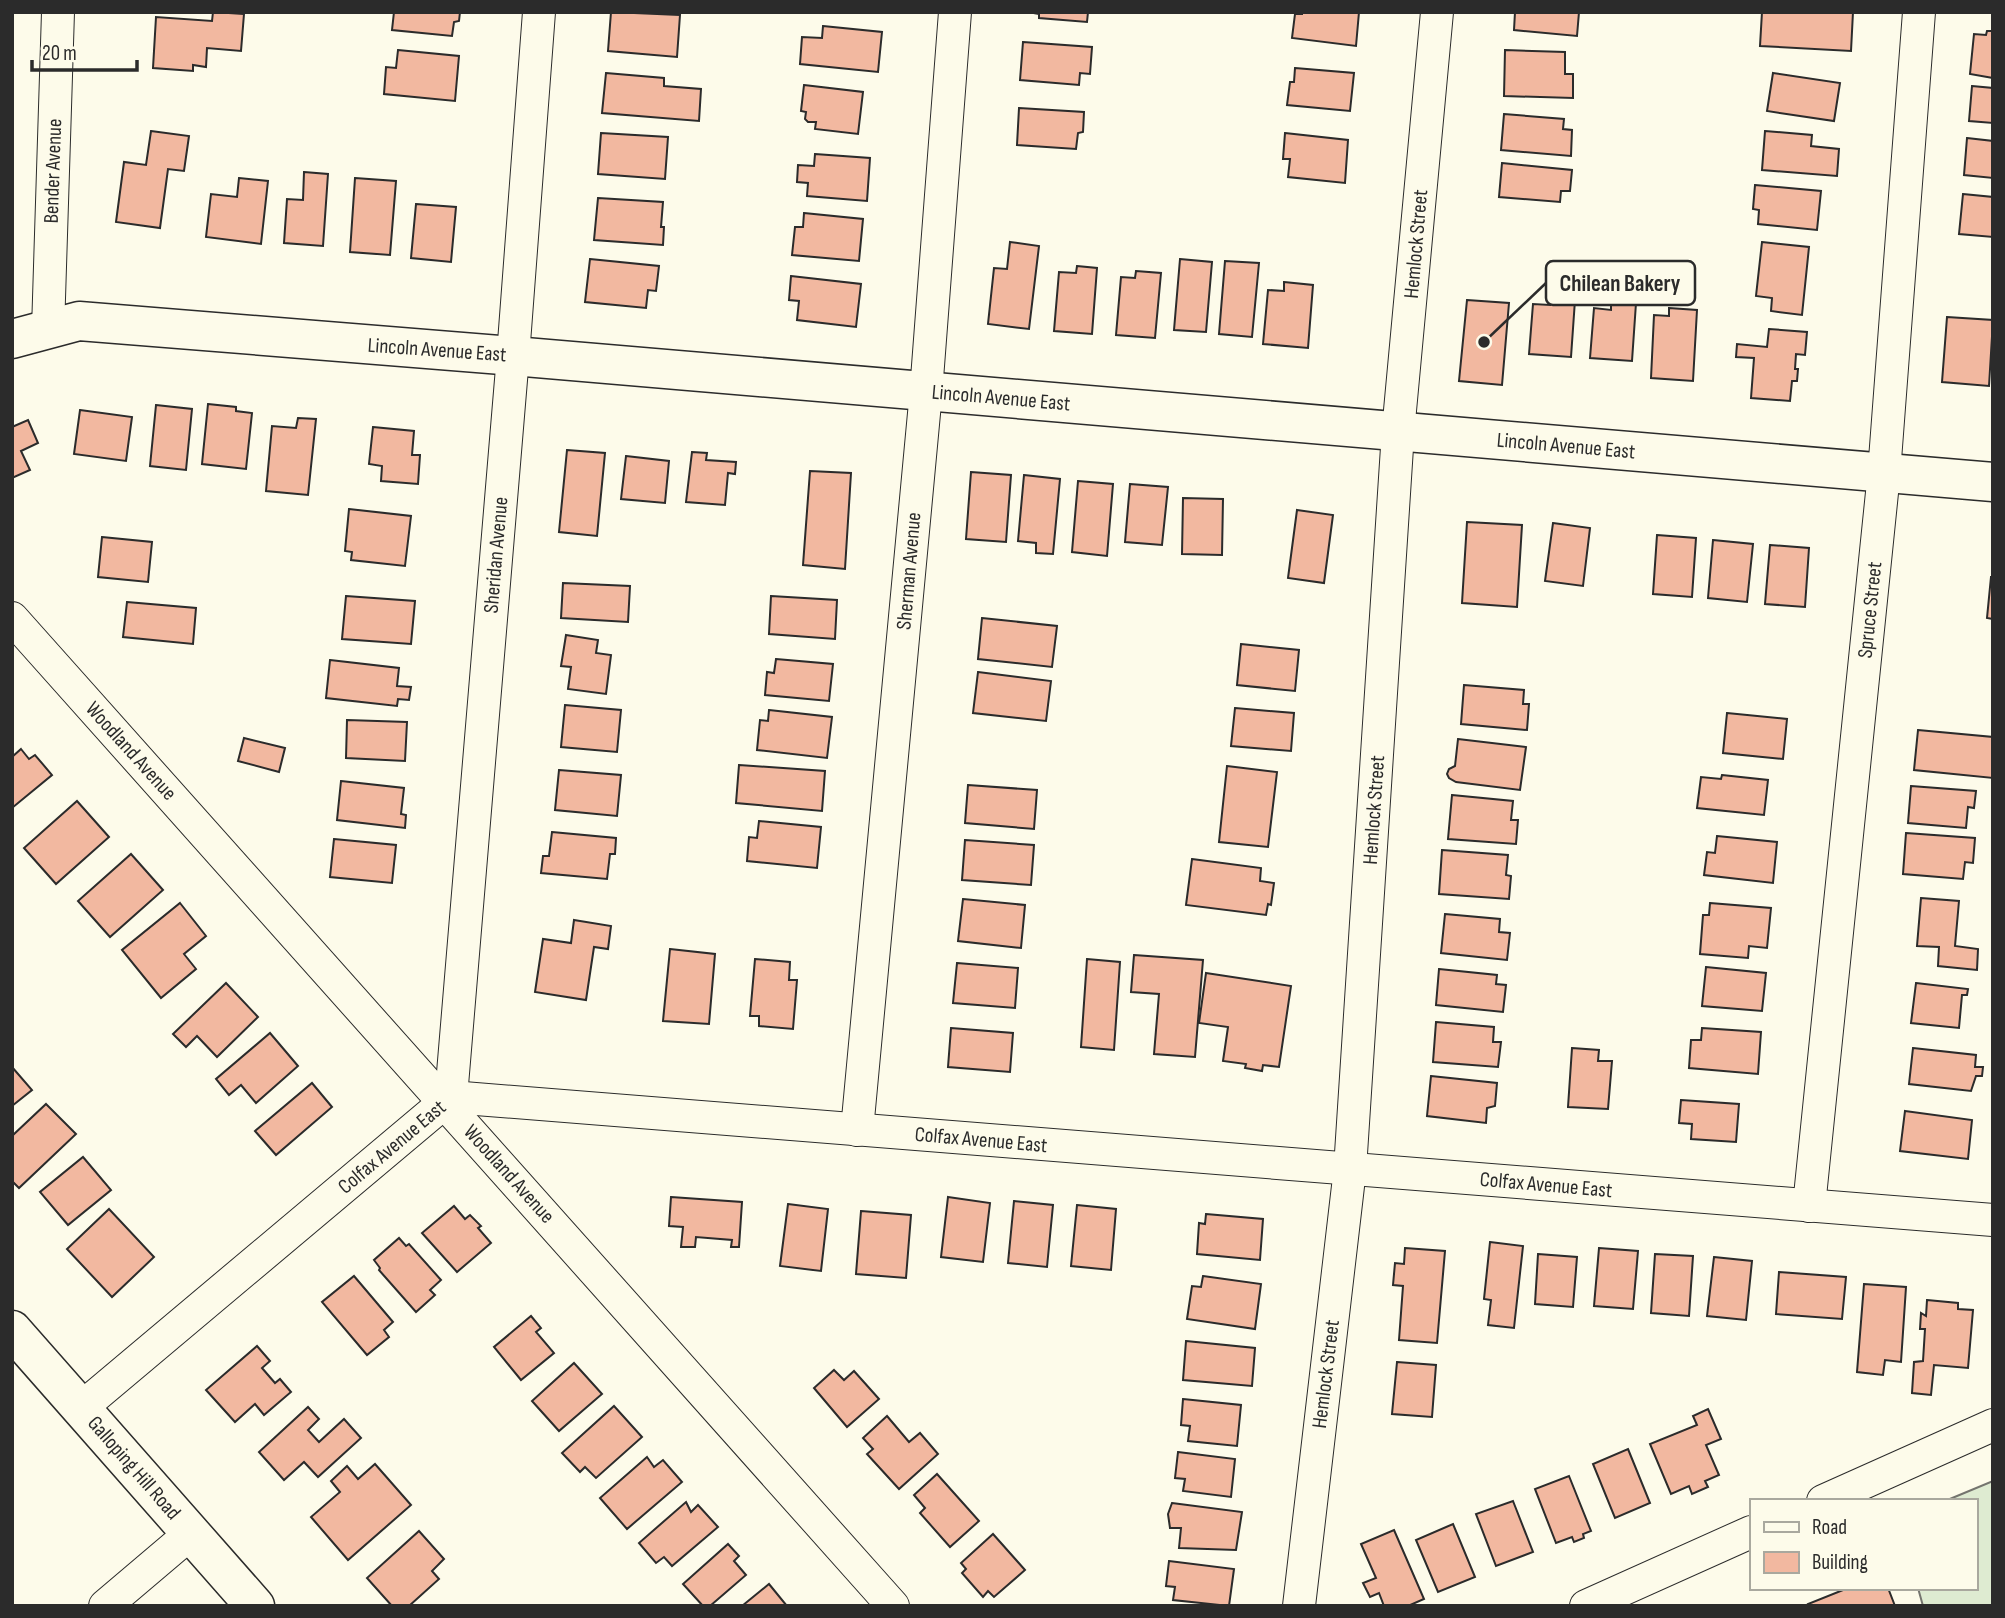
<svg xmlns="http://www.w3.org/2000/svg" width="2005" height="1618" viewBox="0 0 2005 1618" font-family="'Sofia Sans Condensed',sans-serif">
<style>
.green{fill:#deebd1;stroke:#74746e;stroke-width:2}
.building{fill:#f2b8a0;stroke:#2b2b2b;stroke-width:2}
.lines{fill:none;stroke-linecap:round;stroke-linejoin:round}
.minor-casing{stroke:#2b2b2b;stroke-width:34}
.tertiary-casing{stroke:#2b2b2b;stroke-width:41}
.secondary-casing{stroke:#2b2b2b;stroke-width:41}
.minor{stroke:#fdfbea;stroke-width:32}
.tertiary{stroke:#fdfbea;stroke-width:38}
.secondary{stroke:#fdfbea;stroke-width:38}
.labels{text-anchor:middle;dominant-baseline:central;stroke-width:5;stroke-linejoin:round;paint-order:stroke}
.street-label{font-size:21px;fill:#2b2b2b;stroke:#fdfbea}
.leader{fill:none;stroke:#2b2b2b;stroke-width:2.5}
.callout-dot{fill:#2b2b2b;stroke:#fdfbea;stroke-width:2.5}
.callout{fill:#fdfbea;stroke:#2b2b2b;stroke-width:2.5}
.callout-label{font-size:23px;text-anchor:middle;font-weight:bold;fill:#2b2b2b}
</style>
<rect width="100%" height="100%" fill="#fdfbea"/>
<path class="green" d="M1993 1481V1606H1923L1918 1588H1975V1501H1945Z"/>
<g class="building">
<path d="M213 12 244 14 241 51 207 48 206 67 193 65V71L153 68 156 17 212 21Z"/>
<path d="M394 12H460L459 21 454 22 452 36 392 30Z"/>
<path d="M611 12 680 15 677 57 608 51Z"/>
<path d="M1028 12H1088L1087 22 1039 18V14Z"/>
<path d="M1302 12H1359L1356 46 1292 38 1295 14H1302Z"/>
<path d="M1515 12H1579L1577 36 1514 30Z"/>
<path d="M1762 12H1853L1851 51 1760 46Z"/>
<path d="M823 26 882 32 878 72 800 64 802 37 822 38Z"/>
<path d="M1987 31H1993V78L1970 74 1974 34 1986 35Z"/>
<path d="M1023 42 1092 47 1090 74 1080 73 1079 85 1020 80Z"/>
<path d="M398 50 459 56 455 101 384 94 386 67 396 68Z"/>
<path d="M1505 50 1565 52V74H1573V98L1504 96Z"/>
<path d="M1295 68 1354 73 1350 111 1287 105 1290 82H1294Z"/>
<path d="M606 73 664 78V86L701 89 699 121 602 113Z"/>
<path d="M1773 73 1840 83 1834 121 1767 111Z"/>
<path d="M804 85 863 92 858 134 815 129 816 122H808L805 119 806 112 801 111Z"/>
<path d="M1972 86 1993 88V123L1969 121Z"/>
<path d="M1019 108 1084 112 1083 132 1078 133 1076 149 1017 145Z"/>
<path d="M1504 114 1564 119 1563 129 1572 130 1571 156 1501 150Z"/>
<path d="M151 131 189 136 184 171 168 169 160 228 116 222 124 162 146 165Z"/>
<path d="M1765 131 1812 135 1811 146 1839 149 1837 176 1762 170Z"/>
<path d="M601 133 668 137 665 179 598 174Z"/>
<path d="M1285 133 1348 140 1345 183 1288 177 1290 159H1283Z"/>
<path d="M1967 138 1993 141V178L1964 175Z"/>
<path d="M815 154 870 158 867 201 807 196 808 183 797 182 798 165 814 166Z"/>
<path d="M1502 163 1572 170 1570 191H1561L1560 202 1499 197Z"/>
<path d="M304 172 328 174 323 246 284 243 287 199 303 200Z"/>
<path d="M239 178 268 181 261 244 206 237 211 194 237 197Z"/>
<path d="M355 178 396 181 390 255 350 252Z"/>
<path d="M1755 185 1821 191 1817 230 1758 224 1759 210 1753 209Z"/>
<path d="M1963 194 1993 197V237L1959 234Z"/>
<path d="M598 198 663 202 661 227H664L663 245 594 240Z"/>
<path d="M416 204 456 207 451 262 411 258Z"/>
<path d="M804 213 863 219 859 261 792 255 795 227H803Z"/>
<path d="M1010 242 1039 246 1029 329 988 324 994 268 1007 269Z"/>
<path d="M1762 242 1809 247 1802 315 1771 311 1772 298 1756 296Z"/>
<path d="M590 259 659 266 656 291 648 290 646 308 585 302Z"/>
<path d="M1180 259 1212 262 1206 332 1174 330Z"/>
<path d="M1225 261 1259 263 1252 337 1219 334Z"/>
<path d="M1077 266 1097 268 1092 334 1054 331 1059 272 1076 273Z"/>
<path d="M1136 271 1161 273 1155 338 1116 335 1121 277 1135 278Z"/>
<path d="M791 276 861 284 856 327 797 320 799 301 789 300Z"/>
<path d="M1284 282 1313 285 1308 348 1263 344 1268 290 1284 291Z"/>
<path d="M1550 298 1575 300 1571 357 1529 354 1533 304 1550 305Z"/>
<path d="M1467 300 1509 303 1502 385 1459 381Z"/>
<path d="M1611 301 1636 303 1632 361 1590 358 1594 308 1611 310Z"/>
<path d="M1669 308 1697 310 1693 381 1651 378 1654 315 1669 316Z"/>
<path d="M1947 317 1993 320 1989 386 1942 382Z"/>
<path d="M1769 329 1807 332 1805 355 1796 354 1795 369H1798L1797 381H1792L1790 401 1751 398 1754 358 1736 357 1737 344 1767 347Z"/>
<path d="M208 404 236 407V411L252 413 246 469 202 464Z"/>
<path d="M156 405 192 409 186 470 150 466Z"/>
<path d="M80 410 132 417 126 461 74 454Z"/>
<path d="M298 418 316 419 308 495 266 491 272 426 296 428Z"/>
<path d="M28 420 38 443 21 451 30 470 12 478V427Z"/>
<path d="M373 427 414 431 412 455H420L418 484 381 481 382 466 369 464Z"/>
<path d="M567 450 605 453 597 536 559 532Z"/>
<path d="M692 452 707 453 706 460 736 462 735 474 728 473 725 505 686 502Z"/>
<path d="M626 456 669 461 665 503 621 499Z"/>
<path d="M810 471 851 473 845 569 803 565Z"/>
<path d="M971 472 1011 475 1006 542 966 539Z"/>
<path d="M1024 475 1060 479 1053 554 1036 553V543L1018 541Z"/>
<path d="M1078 481 1113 484 1107 556 1072 552Z"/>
<path d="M1130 484 1168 487 1162 545 1125 542Z"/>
<path d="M1183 498 1223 499 1222 555 1182 554Z"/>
<path d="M349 509 411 516 405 566 351 560 352 552 345 551Z"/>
<path d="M1297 510 1333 515 1324 583 1288 578Z"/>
<path d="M1467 522 1522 525 1517 607 1462 603Z"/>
<path d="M1553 523 1590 528 1583 586 1545 581Z"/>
<path d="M1657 535 1696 538 1692 597 1653 594Z"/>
<path d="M102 537 152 542 148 582 98 577Z"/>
<path d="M1713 540 1753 544 1747 602 1708 598Z"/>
<path d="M1770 545 1809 548 1805 607 1765 604Z"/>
<path d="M1991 577H1993V619L1987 618Z"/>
<path d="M563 583 630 586 628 622 561 618Z"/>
<path d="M346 596 415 601 411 644 342 639Z"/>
<path d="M771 596 837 600 835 639 769 634Z"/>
<path d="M127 602 196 608 193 644 123 637Z"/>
<path d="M982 618 1057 626 1052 667 978 659Z"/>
<path d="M566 635 598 640 596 653 611 655 606 694 568 689 571 667 561 666Z"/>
<path d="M1241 644 1299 650 1295 691 1237 685Z"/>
<path d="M776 659 833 664 829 701 765 695 767 672 774 673Z"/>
<path d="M330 660 399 668 397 686 411 687 409 700 398 699 397 706 326 698Z"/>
<path d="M978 672 1051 681 1046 721 973 713Z"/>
<path d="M1464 685 1524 690 1523 704H1529L1527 730 1461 724Z"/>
<path d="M565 705 621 710 617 752 561 747Z"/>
<path d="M1235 708 1294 713 1291 751 1231 746Z"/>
<path d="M769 710 832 717 827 758 757 750 760 720 768 721Z"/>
<path d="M1727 713 1787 719 1783 759 1723 753Z"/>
<path d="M347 720 407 722 405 761 346 758Z"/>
<path d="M1918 730 1993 737V778L1914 770Z"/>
<path d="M244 738 285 748 279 772 238 761Z"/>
<path d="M1458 739 1526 747 1520 790 1456 782 1449 778 1447 774 1449 769 1455 766Z"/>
<path d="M21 749 29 759 35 755 52 775 12 808V757Z"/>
<path d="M739 765 825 771 822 811 736 803Z"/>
<path d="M1227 766 1277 772 1268 847 1219 842Z"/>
<path d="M559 770 621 775 617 816 555 810Z"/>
<path d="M1722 775 1768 780 1764 815 1697 808 1701 777 1721 779Z"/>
<path d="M341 781 404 788 401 814 406 815 405 828 337 820Z"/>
<path d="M968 785 1037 790 1034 829 965 823Z"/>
<path d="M1911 786 1976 791 1974 808 1968 807 1966 828 1908 823Z"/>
<path d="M1452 795 1513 801 1511 820H1518L1516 844 1448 839Z"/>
<path d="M77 801 109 837 56 884 24 848Z"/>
<path d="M759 821 821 827 817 868 747 861 749 837 757 838Z"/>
<path d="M552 832 616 838 615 854H610L607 879 541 873 543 856H549Z"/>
<path d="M1906 833 1975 838 1973 863 1965 862 1963 879 1903 874Z"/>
<path d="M1717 836 1777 842 1773 883 1704 875 1707 852 1715 853Z"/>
<path d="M334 839 396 845 392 883 330 877Z"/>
<path d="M965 840 1034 845 1031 885 962 880Z"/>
<path d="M1442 850 1508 855 1506 875 1511 876 1509 899 1439 894Z"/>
<path d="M131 854 163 890 110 937 78 901Z"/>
<path d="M1192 859 1261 868 1260 881 1274 883 1271 905 1268 904 1266 915 1186 905Z"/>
<path d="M1921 898 1959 901 1955 946 1978 949 1977 970 1938 966 1939 947 1917 946Z"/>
<path d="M963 899 1025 905 1021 948 958 941Z"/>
<path d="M180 903 206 936 184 954 196 969 161 998 122 950Z"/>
<path d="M1710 903 1771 908 1767 948 1749 946 1748 958 1700 954 1703 915H1709Z"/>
<path d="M1445 914 1500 919 1499 932 1510 933 1507 960 1441 953Z"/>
<path d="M574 920 611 926 608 949 594 947 586 1000 535 992 543 939 571 943Z"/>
<path d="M670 949 715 954 709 1024 663 1021Z"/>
<path d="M1134 955 1203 960 1195 1057 1154 1054 1159 994 1131 992Z"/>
<path d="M755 959 790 962 789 980H797L793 1029 759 1026V1016H750Z"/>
<path d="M1087 959 1120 962 1114 1050 1081 1047Z"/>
<path d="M957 963 1018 968 1015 1008 953 1003Z"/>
<path d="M1706 967 1766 973 1762 1011 1702 1006Z"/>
<path d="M1439 969 1497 975 1496 984 1506 985 1503 1012 1436 1005Z"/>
<path d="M1206 973 1291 986 1279 1067 1263 1065 1262 1071 1245 1068 1246 1064 1223 1061 1228 1027 1199 1023Z"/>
<path d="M226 983 258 1017 217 1057 197 1036 186 1047 173 1034Z"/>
<path d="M1916 983 1968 989 1967 995H1962L1959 1028 1911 1023Z"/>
<path d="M1436 1022 1494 1027 1493 1042H1501L1498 1067 1433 1062Z"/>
<path d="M951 1028 1013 1033 1010 1072 948 1067Z"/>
<path d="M1702 1028 1761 1032 1758 1074 1689 1068 1691 1040H1701Z"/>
<path d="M270 1033 298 1066 256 1103 241 1085 229 1095 216 1079Z"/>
<path d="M1572 1048 1599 1050 1598 1061H1612L1608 1109 1568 1107Z"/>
<path d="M1913 1048 1976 1055 1975 1067H1983L1982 1076H1976L1971 1091 1909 1084Z"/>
<path d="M12 1067 32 1090 12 1106Z"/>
<path d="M1431 1076 1497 1083 1495 1106 1487 1108 1486 1123 1427 1116Z"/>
<path d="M312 1083 332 1107 276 1155 255 1131Z"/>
<path d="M1681 1100 1739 1104 1736 1142 1691 1139 1692 1124 1679 1123Z"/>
<path d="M46 1104 76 1134 19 1188 12 1181V1136Z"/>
<path d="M1905 1111 1972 1120 1968 1159 1900 1151Z"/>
<path d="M83 1157 111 1190 68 1225 40 1192Z"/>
<path d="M671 1197 742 1202 739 1247H731L732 1240 696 1237 695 1247H681L683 1227 669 1226Z"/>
<path d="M948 1197 990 1203 983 1262 941 1257Z"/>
<path d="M1014 1201 1053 1205 1047 1267 1008 1263Z"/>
<path d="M788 1204 828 1209 821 1271 780 1266Z"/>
<path d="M1077 1205 1116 1209 1111 1270 1071 1266Z"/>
<path d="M454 1206 465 1219 470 1215 481 1226 478 1228 491 1243 457 1272 422 1233Z"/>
<path d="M109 1209 154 1257 112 1297 67 1249Z"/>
<path d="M861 1211 911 1215 906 1278 856 1274Z"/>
<path d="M1206 1214 1263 1219 1260 1260 1197 1254 1199 1223 1205 1224Z"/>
<path d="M399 1238 406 1246 409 1244 441 1280 430 1290 435 1295 416 1312 379 1270 380 1268 374 1260Z"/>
<path d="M1490 1242 1523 1246 1514 1328 1488 1325 1491 1300 1484 1299Z"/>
<path d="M1405 1248 1445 1251 1437 1343 1399 1340 1403 1286 1393 1285 1395 1263 1404 1264Z"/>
<path d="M1599 1248 1638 1251 1633 1309 1594 1306Z"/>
<path d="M1538 1254 1577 1257 1573 1307 1535 1304Z"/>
<path d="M1655 1254 1693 1256 1689 1316 1651 1313Z"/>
<path d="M1714 1257 1752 1261 1746 1320 1707 1316Z"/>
<path d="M1779 1272 1846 1277 1842 1319 1776 1314Z"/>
<path d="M354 1276 393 1322 384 1330 389 1337 367 1355 322 1302Z"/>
<path d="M1203 1276 1261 1284 1255 1329 1187 1319 1192 1286 1201 1287Z"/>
<path d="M1864 1284 1906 1287 1901 1362 1885 1360 1883 1375 1857 1372Z"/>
<path d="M1927 1300 1958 1303V1309L1973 1310 1968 1368 1934 1365 1931 1395 1912 1393 1914 1362 1923 1361 1925 1329H1920L1921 1313 1926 1316Z"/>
<path d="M531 1316 541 1328 536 1332 554 1353 521 1380 494 1347Z"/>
<path d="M1186 1341 1255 1348 1252 1386 1183 1380Z"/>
<path d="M257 1346 270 1361 262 1368 275 1383 280 1379 291 1392 264 1415 255 1404 235 1422 206 1390Z"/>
<path d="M1397 1362 1436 1365 1432 1417 1392 1414Z"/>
<path d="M574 1363 602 1394 559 1431 532 1401Z"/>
<path d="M834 1370 844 1380 854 1371 879 1399 847 1427 814 1388Z"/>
<path d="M1183 1399 1241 1405 1237 1446 1188 1441 1190 1426 1181 1425Z"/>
<path d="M614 1406 642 1437 596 1478 585 1467 580 1472 562 1453Z"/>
<path d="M308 1407 319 1419 308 1430 319 1442 344 1419 361 1438 318 1477 304 1462 284 1480 259 1452Z"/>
<path d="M1708 1409 1721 1439 1706 1445 1719 1475 1705 1481 1708 1487 1692 1494 1689 1486 1671 1494 1650 1444 1697 1425 1693 1416Z"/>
<path d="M887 1416 909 1442 920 1433 938 1454 899 1489 867 1454 873 1449 863 1438Z"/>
<path d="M1628 1449 1650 1503 1615 1518 1593 1464Z"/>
<path d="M1178 1452 1235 1459 1231 1497 1183 1491 1185 1479 1175 1478Z"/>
<path d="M647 1457 654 1467 663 1460 682 1482 627 1529 600 1498Z"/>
<path d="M375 1464 411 1505 348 1560 311 1517 340 1492 331 1481 347 1466 358 1479Z"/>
<path d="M937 1474 979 1521 950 1547 920 1513 925 1508 914 1495Z"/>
<path d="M1569 1476 1591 1531 1583 1534 1584 1538 1574 1542 1572 1537 1556 1543 1535 1489Z"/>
<path d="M1513 1501 1533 1552 1496 1566 1476 1514Z"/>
<path d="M686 1502 691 1512 698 1505 718 1527 672 1566 664 1557 656 1563 639 1543Z"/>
<path d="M1172 1503 1242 1512 1236 1550 1179 1548 1181 1528H1170L1168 1514Z"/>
<path d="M1453 1524 1475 1577 1438 1592 1416 1540Z"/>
<path d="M1394 1530 1424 1599 1408 1606H1384L1379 1593 1370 1597 1363 1583 1376 1578 1361 1544Z"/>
<path d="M419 1531 444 1559 432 1571 439 1579 409 1606H392L367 1578Z"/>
<path d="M993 1534 1025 1570 994 1597 988 1591 983 1597 962 1573 966 1569 961 1563Z"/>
<path d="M728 1544 739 1556 734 1561 746 1575 710 1606H703L683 1584Z"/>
<path d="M1169 1561 1234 1569 1229 1606 1173 1600 1175 1587 1166 1586Z"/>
<path d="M769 1584 787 1606H742Z"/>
<path d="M1848 1588H1888L1895 1606H1809L1808 1604Z"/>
</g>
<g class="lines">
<g class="minor-casing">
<g id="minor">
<path d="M48 330 58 12"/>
<path d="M12 618 893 1606"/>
<path d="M451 1097 513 356 539 12"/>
<path d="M857 1130 926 392 955 12"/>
<path d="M1809 1206 1884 473 1919 12"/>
<path d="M81 1408 451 1097 1993 1220"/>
<path d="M1823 1501 1993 1425"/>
<path d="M105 1606 191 1533"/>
<path d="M1299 1606 1350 1169 1398 432 1437 12"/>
<path d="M1586 1606 1751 1532"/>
</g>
</g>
<g class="tertiary-casing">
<path id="tertiary" d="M12 339 79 321 513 356 1993 482"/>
</g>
<g class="secondary-casing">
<path id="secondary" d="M12 1330 255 1606"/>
</g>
<use href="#minor" class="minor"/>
<use href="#tertiary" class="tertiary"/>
<use href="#secondary" class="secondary"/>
</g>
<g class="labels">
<g class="street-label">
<text transform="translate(53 171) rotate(-88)">Bender Avenue</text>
<text transform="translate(1416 244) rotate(-85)">Hemlock Street</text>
<text transform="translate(437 350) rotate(4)">Lincoln Avenue East</text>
<text transform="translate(1001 398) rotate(5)">Lincoln Avenue East</text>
<text transform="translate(1566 446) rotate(5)">Lincoln Avenue East</text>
<text transform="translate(496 555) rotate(-85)">Sheridan Avenue</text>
<text transform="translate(909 571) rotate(-85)">Sherman Avenue</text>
<text transform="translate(1870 610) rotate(-84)">Spruce Street</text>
<text transform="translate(131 751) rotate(48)">Woodland Avenue</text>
<text transform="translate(1374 810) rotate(-86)">Hemlock Street</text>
<text transform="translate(981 1140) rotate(5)">Colfax Avenue East</text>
<text transform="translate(392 1147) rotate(-40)">Colfax Avenue East</text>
<text transform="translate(509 1174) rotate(48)">Woodland Avenue</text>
<text transform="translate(1546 1185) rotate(5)">Colfax Avenue East</text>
<text transform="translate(1326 1374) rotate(-83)">Hemlock Street</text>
<text transform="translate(134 1468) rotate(49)">Galloping Hill Road</text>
</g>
</g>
<path class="leader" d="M1484 342L1546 283"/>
<circle class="callout-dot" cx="1484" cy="342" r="7"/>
<rect class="callout" x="1546" y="261" width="149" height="44" rx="7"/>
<g class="callout-label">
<text x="1620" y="291">Chilean Bakery</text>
</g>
<rect width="2005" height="1618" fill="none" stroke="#2b2b2b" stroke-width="28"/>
<rect x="1750" y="1499" width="228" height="91" fill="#fdfbea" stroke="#a9a89e" stroke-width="2"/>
<rect x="1764" y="1522" width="35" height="10" fill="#fdfbea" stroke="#a9a89e" stroke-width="2"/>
<text x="1812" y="1534" font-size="21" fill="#2b2b2b">Road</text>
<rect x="1764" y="1552" width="35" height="21" fill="#f2b8a0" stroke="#a9a89e" stroke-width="2"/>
<text x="1812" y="1569" font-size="21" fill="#2b2b2b">Building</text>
<path d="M32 60v10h105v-10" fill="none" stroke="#2b2b2b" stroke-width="3.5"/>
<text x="42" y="60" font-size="21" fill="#2b2b2b" stroke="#fdfbea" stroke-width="5" paint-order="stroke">20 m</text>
</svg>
